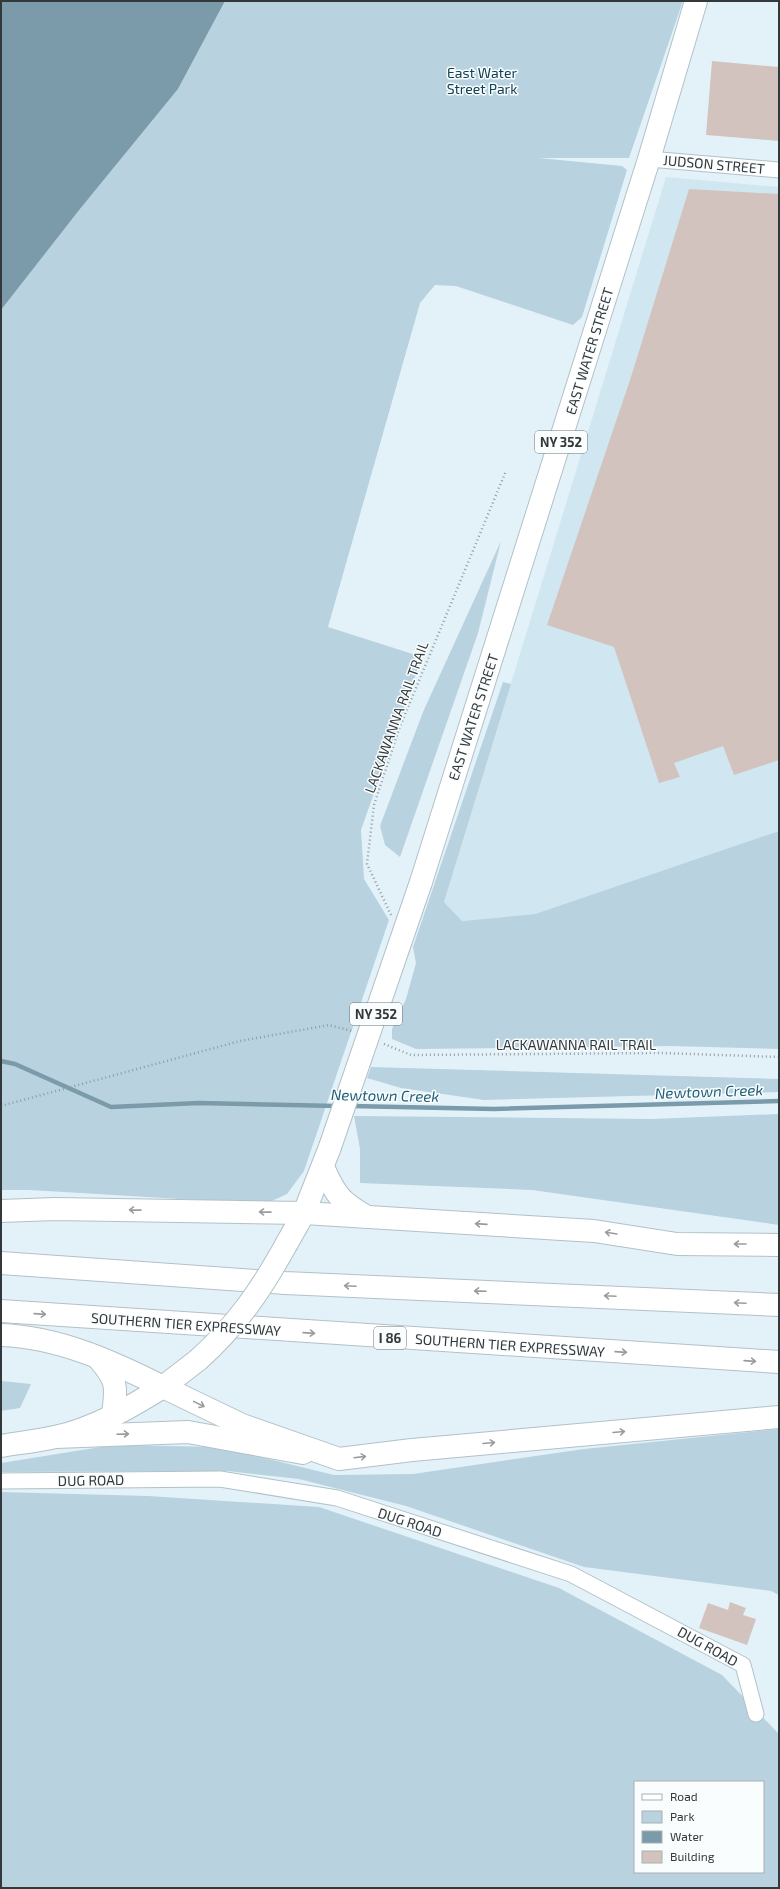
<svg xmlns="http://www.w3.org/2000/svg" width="780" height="1889" viewBox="0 0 780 1889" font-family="'Exo 2',sans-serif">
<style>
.built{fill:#d0e7f2}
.green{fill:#b8d2df;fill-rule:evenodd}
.water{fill:#7b9bab}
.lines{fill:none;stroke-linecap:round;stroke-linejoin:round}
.stream{stroke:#7b9bab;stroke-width:4.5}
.building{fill:#d3c3be}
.street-casing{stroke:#b2c1c8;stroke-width:17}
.secondary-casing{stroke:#b2c1c8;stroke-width:24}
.primary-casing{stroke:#b2c1c8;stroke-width:24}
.highway-casing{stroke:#b2c1c8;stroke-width:24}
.path{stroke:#929ca1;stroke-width:2.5;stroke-dasharray:1 3;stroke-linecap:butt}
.street{stroke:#fff;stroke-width:15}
.secondary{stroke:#fff;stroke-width:22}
.primary{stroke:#fff;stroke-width:22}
.highway{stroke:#fff;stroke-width:22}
.primary-bridge-casing{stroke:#b2c1c8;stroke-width:24;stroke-linecap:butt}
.primary-bridge{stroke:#fff;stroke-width:22}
.oneway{stroke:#999c9d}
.labels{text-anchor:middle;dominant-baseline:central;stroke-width:3;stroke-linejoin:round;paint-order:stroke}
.shield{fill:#fafdfe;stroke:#6f7476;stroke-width:1}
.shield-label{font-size:13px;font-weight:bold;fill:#33393b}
.park-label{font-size:14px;fill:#114052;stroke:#fafdfe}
.street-label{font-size:14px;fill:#33393b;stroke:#fafdfe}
.water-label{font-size:15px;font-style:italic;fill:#225f77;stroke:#fafdfe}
</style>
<rect width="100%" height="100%" fill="#e3f2f9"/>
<path class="built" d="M666 177 779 187V831L535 914 462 921 444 902Z"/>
<g class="green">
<path d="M225 1H683L629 158H539L622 166 627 170 582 317 573 325 456 286 435 285 420 303 328 627 422 657 361 830 364 879 389 920 304 1171 287 1194 265 1204 30 1190H1V310L80 209 178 89Z"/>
<path d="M501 541 478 633 400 857 385 845 380 826 423 712Z"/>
<path d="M503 682 511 684 444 902 462 921 535 914 779 831V1049L670 1046 416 1049 392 1039V1029L406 999 416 963 413 947Z"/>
<path d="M371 1067 779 1079V1092L484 1100 401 1088 367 1078Z"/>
<path d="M779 1114V1225L532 1190 360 1183V1149L354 1116 651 1119Z"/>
<path d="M1 1381 31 1384 20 1408 1 1411Z"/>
<path d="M779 1429V1595L771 1591 584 1567 406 1506 299 1479 228 1471 1 1472V1463L113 1445 219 1447 334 1475 413 1474 584 1449Z"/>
<path d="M1 1492 148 1496 319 1507 559 1588 722 1675 779 1734V1888H1ZM635 1782H763V1872H635Z"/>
</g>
<path class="water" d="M1 1H225L178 89 80 209 1 310Z"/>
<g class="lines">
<g class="stream">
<path d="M1 1061 15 1064 111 1107 199 1103 337 1106"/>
<path d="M351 1106 494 1109 779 1101"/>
</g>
</g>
<g class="building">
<path d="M712 61 779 67V141L706 135Z"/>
<path d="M689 189 779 194V760L734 775 723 746 674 763 680 777 659 783 614 647 547 625 631 377Z"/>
<path d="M730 1602 746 1608 743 1615 756 1619 747 1645 699 1628 708 1603 728 1610Z"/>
</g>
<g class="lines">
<g class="street-casing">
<g id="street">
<path d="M649 159 779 170"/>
<path d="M1 1481 220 1479 337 1498 571 1574 743 1665 756 1714"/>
</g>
</g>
<g class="secondary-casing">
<g id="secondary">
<path d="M56 1437 188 1432 303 1453"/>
<path d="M1 1446C19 1443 38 1441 55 1437 93 1429 131 1407 163 1387"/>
</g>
</g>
<g class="primary-casing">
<g id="primary">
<path d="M421 882 649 159 696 1"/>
<path d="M323 1167C336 1196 340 1201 367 1217"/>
<path d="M304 1213 594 1231 677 1244 779 1245"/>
<path d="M287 1243 304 1213 330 1147"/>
<path d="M198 1360 163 1387 242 1425 339 1459 412 1450 779 1417"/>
</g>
</g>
<g class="highway-casing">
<g id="highway">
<path d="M1 1211 55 1209 304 1213"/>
<path d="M1 1263 285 1283 779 1305"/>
<path d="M1 1311 779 1362"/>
<path d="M1 1335C59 1337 113 1362 163 1387"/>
<path d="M98 1358C117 1380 117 1385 113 1414"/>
</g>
</g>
<g class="path">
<path d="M391 915 367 864 374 805 399 729 506 471"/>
<path d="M384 1044 411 1055 662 1053 779 1057"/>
<path d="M1 1106 240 1041 329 1025 352 1031"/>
</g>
<use href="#street" class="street"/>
<use href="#secondary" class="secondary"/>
<use href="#primary" class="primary"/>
<use href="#highway" class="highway"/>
<g class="primary-bridge-casing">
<g id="primary-bridge">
<path d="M330 1147 421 882"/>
<path d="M198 1360C238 1324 261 1290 287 1243"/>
</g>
</g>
<use href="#primary-bridge" class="primary-bridge"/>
</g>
<defs><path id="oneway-shaft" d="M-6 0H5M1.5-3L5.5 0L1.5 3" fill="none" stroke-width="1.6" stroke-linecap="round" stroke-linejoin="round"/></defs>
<g class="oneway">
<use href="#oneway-shaft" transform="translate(135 1210) rotate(-179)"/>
<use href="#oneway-shaft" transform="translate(265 1212) rotate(-179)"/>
<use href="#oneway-shaft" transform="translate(481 1224) rotate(-176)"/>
<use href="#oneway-shaft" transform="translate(611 1233) rotate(-171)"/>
<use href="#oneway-shaft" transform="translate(740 1244) rotate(-180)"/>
<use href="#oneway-shaft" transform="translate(350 1286) rotate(-177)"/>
<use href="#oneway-shaft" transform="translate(480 1291) rotate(-178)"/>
<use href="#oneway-shaft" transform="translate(610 1296) rotate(-177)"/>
<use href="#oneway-shaft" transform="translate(740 1303) rotate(-177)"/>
<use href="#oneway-shaft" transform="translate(40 1314) rotate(4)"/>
<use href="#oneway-shaft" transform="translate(309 1333) rotate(4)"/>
<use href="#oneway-shaft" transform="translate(621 1352) rotate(4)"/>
<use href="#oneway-shaft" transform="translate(750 1361) rotate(4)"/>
<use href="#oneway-shaft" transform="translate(199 1404) rotate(26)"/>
<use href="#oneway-shaft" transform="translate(619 1432) rotate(-5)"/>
<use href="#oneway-shaft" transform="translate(123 1434) rotate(-2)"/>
<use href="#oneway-shaft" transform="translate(489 1443) rotate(-5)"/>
<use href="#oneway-shaft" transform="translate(360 1457) rotate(-7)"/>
</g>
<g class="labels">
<g class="shield">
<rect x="535" y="431" width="52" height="22" rx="3"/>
<rect x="350" y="1003" width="52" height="22" rx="3"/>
<rect x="374" y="1327" width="32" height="22" rx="3"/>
</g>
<g class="shield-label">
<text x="561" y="442">NY 352</text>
<text x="376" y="1014">NY 352</text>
<text x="390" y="1338">I 86</text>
</g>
<g class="park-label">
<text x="482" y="72">East Water<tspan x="482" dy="16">Street Park</tspan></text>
</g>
<g class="street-label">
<text transform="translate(714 164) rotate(5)">JUDSON STREET</text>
<text transform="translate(589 351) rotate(-73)">EAST WATER STREET</text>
<text transform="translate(396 717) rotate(-70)">LACKAWANNA RAIL TRAIL</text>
<text transform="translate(473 717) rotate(-72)">EAST WATER STREET</text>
<text x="576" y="1044">LACKAWANNA RAIL TRAIL</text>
<text transform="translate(186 1324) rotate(4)">SOUTHERN TIER EXPRESSWAY</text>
<text transform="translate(510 1345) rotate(4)">SOUTHERN TIER EXPRESSWAY</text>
<text transform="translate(91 1480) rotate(-1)">DUG ROAD</text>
<text transform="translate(410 1522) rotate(18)">DUG ROAD</text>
<text transform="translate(708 1646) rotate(29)">DUG ROAD</text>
</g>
<g class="water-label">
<text transform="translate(709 1091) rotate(-2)">Newtown Creek</text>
<text transform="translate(385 1095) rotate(1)">Newtown Creek</text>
</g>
</g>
<rect width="780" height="1889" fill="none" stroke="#33393b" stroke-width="4"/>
<rect x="634" y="1781" width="130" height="92" fill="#fafdfe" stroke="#aaafb0"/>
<rect x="642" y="1794" width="20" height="6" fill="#ffffff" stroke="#aaafb0"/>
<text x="670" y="1801" font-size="12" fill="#33393b">Road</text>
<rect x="642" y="1811" width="20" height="12" fill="#b8d2df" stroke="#aaafb0"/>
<text x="670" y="1821" font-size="12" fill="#33393b">Park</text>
<rect x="642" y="1831" width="20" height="12" fill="#7b9bab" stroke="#aaafb0"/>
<text x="670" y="1841" font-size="12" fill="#33393b">Water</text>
<rect x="642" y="1851" width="20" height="12" fill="#d3c3be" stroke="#aaafb0"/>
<text x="670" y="1861" font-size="12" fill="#33393b">Building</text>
</svg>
